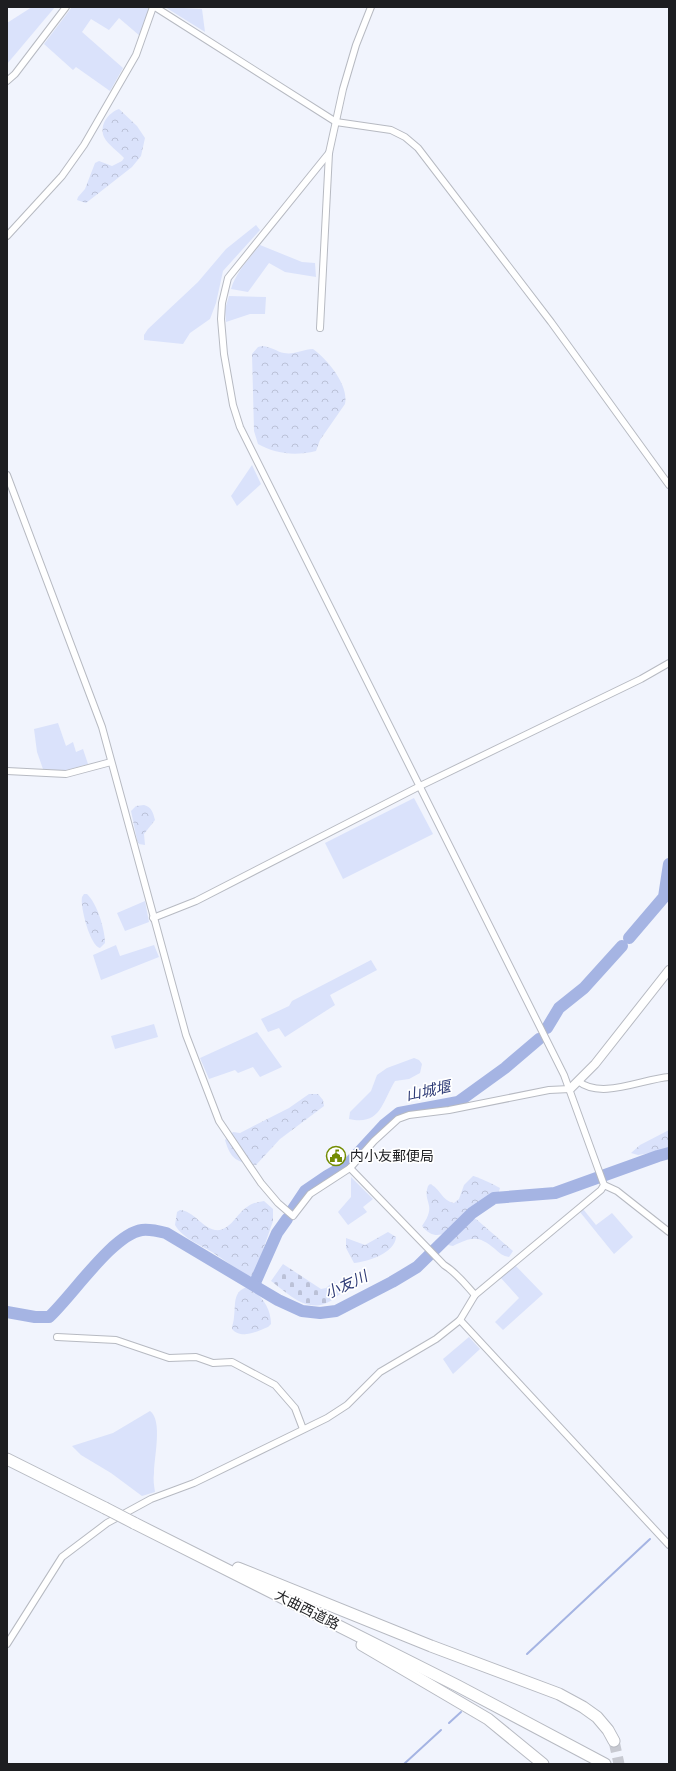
<svg xmlns="http://www.w3.org/2000/svg" width="676" height="1771" viewBox="0 0 676 1771" font-family="'Nunito Sans','Noto Sans JP',sans-serif">
<style>
.green{fill:#dae2fb}
.forest{fill:url(#forest-crowns)}
.cemetery{fill:url(#cemetery-stones)}
.lines{fill:none;stroke-linecap:round;stroke-linejoin:round}
.stream{stroke:#a5b4e3;stroke-width:2}
.river{stroke:#a5b4e3;stroke-width:12}
.highway-tunnel{stroke:#c7c9d1;stroke-width:11;stroke-dasharray:11 5.5;stroke-linecap:butt}
.street-casing{stroke:#b7bac2;stroke-width:8}
.secondary-casing{stroke:#b7bac2;stroke-width:10}
.highway-casing{stroke:#b7bac2;stroke-width:13}
.street{stroke:#fff;stroke-width:6}
.secondary{stroke:#fff;stroke-width:8}
.highway{stroke:#fff;stroke-width:11}
.highway-bridge-casing{stroke:#b7bac2;stroke-width:13;stroke-linecap:butt}
.highway-bridge{stroke:#fff;stroke-width:11}
.labels{text-anchor:middle;dominant-baseline:central;stroke-width:3.5;stroke-linejoin:round;paint-order:stroke}
.poi-label{font-size:14px;fill:#1d1e21;stroke:#fff;text-anchor:start}
.street-label{font-size:14px;fill:#1d1e21;stroke:#fff}
.water-label{font-size:15px;font-style:italic;fill:#303d77;stroke:#fff}
</style>
<defs>
<pattern id="forest-crowns" width="20" height="18" patternUnits="userSpaceOnUse"><rect width="20" height="18" fill="#dae2fb"/><path d="M2 6a3 3 0 1 1 6 0M12 15a3 3 0 1 1 6 0" fill="none" stroke="#bbc1d7"/></pattern>
<pattern id="cemetery-stones" width="16" height="16" patternUnits="userSpaceOnUse"><rect width="16" height="16" fill="#dae2fb"/><path d="M2 7V4a2 2 0 0 1 4 0v3zM10 15v-3a2 2 0 0 1 4 0v3z" fill="#bbc1d7"/></pattern>
</defs>
<rect width="100%" height="100%" fill="#f1f4fd"/>
<g class="green">
<path d="M32 7H55L7 64V23Z"/>
<path d="M72 7H147L150 9 140 36 119 18 109 30 91 19 82 32 123 68 110 91 76 67 73 70 44 44Z"/>
<path d="M165 7 202 9 205 32Z"/>
<path d="M256 225 260 230 223 271 216 303 210 319 190 333 183 344 144 340V335L148 329 198 282 226 249Z"/>
<path d="M260 245 302 262 315 263 316 277 285 272 269 263 248 292 231 289C236 272 249 259 260 245Z"/>
<path d="M229 296 266 297 265 314H250L226 322 225 309Z"/>
<path d="M252 465 261 484 237 506 231 496Z"/>
<path d="M58 723 66 746 73 742 76 752 83 749 88 764 63 771 43 769 37 752 34 729Z"/>
<path d="M414 798 433 834 343 879 325 843Z"/>
<path d="M145 901 149 922 125 931 117 913Z"/>
<path d="M116 945 120 956 154 945 159 957 101 980 93 955Z"/>
<path d="M371 960 377 970 330 995 335 1005 285 1037 279 1028 268 1032 261 1019 289 1006 292 1001Z"/>
<path d="M154 1024 158 1037 115 1049 111 1036Z"/>
<path d="M257 1032 282 1067 260 1077 253 1067 238 1073 235 1070 209 1079 200 1058Z"/>
<path d="M414 1058 419 1060 422 1064 420 1073 409 1079 395 1081C382 1102 381 1126 349 1119L350 1112 371 1091 377 1075 387 1068Z"/>
<path d="M351 1177 373 1199 363 1207 367 1212 348 1225 338 1212 351 1197Z"/>
<path d="M583 1209 596 1225 612 1213 633 1237 614 1254 580 1212Z"/>
<path d="M513 1263 543 1294 503 1330 495 1322 519 1298 500 1277Z"/>
<path d="M469 1337 480 1349 453 1374 443 1359Z"/>
<path d="M150 1411C163 1420 154 1458 154 1473 153 1479 154 1486 155 1492L142 1496 111 1473 81 1455 72 1446 113 1433Z"/>
</g>
<g class="forest">
<path d="M119 109 137 126 145 138 141 156 132 167 86 203 77 200 78 197 85 189 95 163 99 161 112 166 122 161 124 158C118 151 108 145 104 137 99 125 108 113 119 109Z"/>
<path d="M262 346C273 347 277 352 284 353 295 355 303 349 313 349 328 360 349 385 345 404L320 440 316 451C295 456 276 454 258 444L254 431 252 354 258 347Z"/>
<path d="M144 805C152 807 153 813 155 820L144 834 145 845 139 844 137 840 131 811 136 806Z"/>
<path d="M84 894H87C97 903 105 930 105 943L100 948C90 946 80 907 82 897Z"/>
<path d="M309 1094H318L323 1100 324 1106 280 1139 256 1165C237 1162 231 1160 225 1140L233 1132 240 1133 289 1108Z"/>
<path d="M669 1130V1150L638 1155 631 1153 640 1145Z"/>
<path d="M473 1176C476 1176 497 1186 500 1188L498 1195C470 1191 449 1259 422 1226 438 1204 422 1203 428 1186L430 1184C440 1188 442 1201 454 1203L459 1199 464 1185Z"/>
<path d="M264 1201 273 1209V1221L254 1276 249 1277C238 1270 227 1262 215 1254 202 1245 184 1240 175 1225L177 1212 180 1210C194 1211 201 1227 215 1230 230 1232 236 1214 247 1207 252 1203 258 1202 264 1201Z"/>
<path d="M476 1219 513 1251 509 1257C503 1256 499 1253 495 1249 478 1235 472 1237 453 1246L448 1245C454 1236 464 1220 476 1219Z"/>
<path d="M388 1232 396 1237C395 1253 367 1262 354 1263L346 1248V1238L365 1245Z"/>
<path d="M247 1287C261 1294 271 1308 271 1324L268 1327C258 1331 241 1340 232 1329 232 1325 234 1321 234 1317 236 1305 232 1292 247 1287Z"/>
</g>
<path class="cemetery" d="M283 1264 321 1289 326 1288 334 1281 343 1292C337 1296 331 1302 324 1304 304 1311 286 1292 271 1281Z"/>
<g class="lines">
<g class="stream">
<path d="M527 1654 650 1539"/>
<path d="M449 1723 461 1712"/>
<path d="M404 1764 441 1730"/>
</g>
<g class="river">
<path d="M629 938 664 897 669 864"/>
<path d="M547 1028 559 1008 584 988 622 946"/>
<path d="M293 1209 305 1191 327 1176 348 1164 384 1125 399 1113 458 1102 505 1068 539 1039"/>
<path d="M254 1285 277 1233 287 1219"/>
<path d="M7 1312 35 1317H49C72 1296 113 1234 142 1230 150 1229 158 1231 166 1233L278 1300 302 1311 320 1313 336 1311 392 1282 417 1267 472 1213 494 1198 555 1193 658 1156 669 1153"/>
</g>
<path class="highway-tunnel" d="M614 1741 619 1764"/>
<g class="street-casing">
<g id="street">
<path d="M155 7 336 122 391 130 405 137 418 148 551 322 669 485"/>
<path d="M7 81 15 74 66 7"/>
<path d="M7 236 62 176 84 145 136 55 153 7"/>
<path d="M320 328 329 153 343 89 356 45 371 7"/>
<path d="M7 475 102 727 186 1035 219 1121 261 1183 278 1203 293 1216 310 1194 350 1168 374 1141 398 1119 409 1115 449 1110 549 1090 570 1089"/>
<path d="M7 771 66 774 111 762"/>
<path d="M153 918 196 901 420 786 641 679 669 663"/>
<path d="M578 1081C601 1100 642 1079 669 1077"/>
<path d="M350 1168 444 1265C457 1273 465 1284 475 1295"/>
<path d="M604 1185 617 1191 669 1232"/>
<path d="M460 1320 669 1545"/>
<path d="M57 1337 116 1340 169 1358 196 1357 213 1363 232 1362 275 1385 295 1408 303 1429"/>
<path d="M7 1644 62 1557 107 1523 151 1499 194 1483 327 1418 347 1405 380 1372 436 1339 460 1320 475 1295 601 1190 604 1185 564 1075 240 427 233 405 224 354 221 319 222 303 228 278 329 153"/>
</g>
</g>
<g class="secondary-casing">
<path id="secondary" d="M570 1089 595 1064 669 970"/>
</g>
<g class="highway-casing">
<g id="highway">
<path d="M7 1459 105 1508"/>
<path d="M134 1523 458 1686 605 1764"/>
<path d="M238 1568 431 1646 559 1694 583 1707 597 1717 608 1730 614 1741"/>
<path d="M362 1645 488 1719 543 1764"/>
</g>
</g>
<use href="#street" class="street"/>
<use href="#secondary" class="secondary"/>
<use href="#highway" class="highway"/>
<g class="highway-bridge-casing">
<path id="highway-bridge" d="M105 1508 134 1523"/>
</g>
<use href="#highway-bridge" class="highway-bridge"/>
</g>
<defs>
<g id="civic-ring" transform="scale(1)"><circle r="9.5" fill="#fff" stroke="#738c02" stroke-width="1.5"/><path d="M-.6-6.5H3V-4.5H.6V-3L4-1V1h2V6H-6V1h2V-1L-.6-3ZM-1.2 2.5V6h2.4V2.5Z" fill="#738c02"/></g>
</defs>
<g fill-rule="evenodd">
<use href="#civic-ring" x="336" y="1156"/>
</g>
<g class="labels">
<g class="poi-label">
<text x="350" y="1156">内小友郵便局</text>
</g>
<g class="street-label">
<text transform="translate(307 1610) rotate(27)">大曲西道路</text>
</g>
<g class="water-label">
<text transform="translate(428 1091) rotate(-12)">山城堰</text>
<text transform="translate(346 1285) rotate(-25)">小友川</text>
</g>
</g>
<rect width="676" height="1771" fill="none" stroke="#1d1e21" stroke-width="16"/>
</svg>
